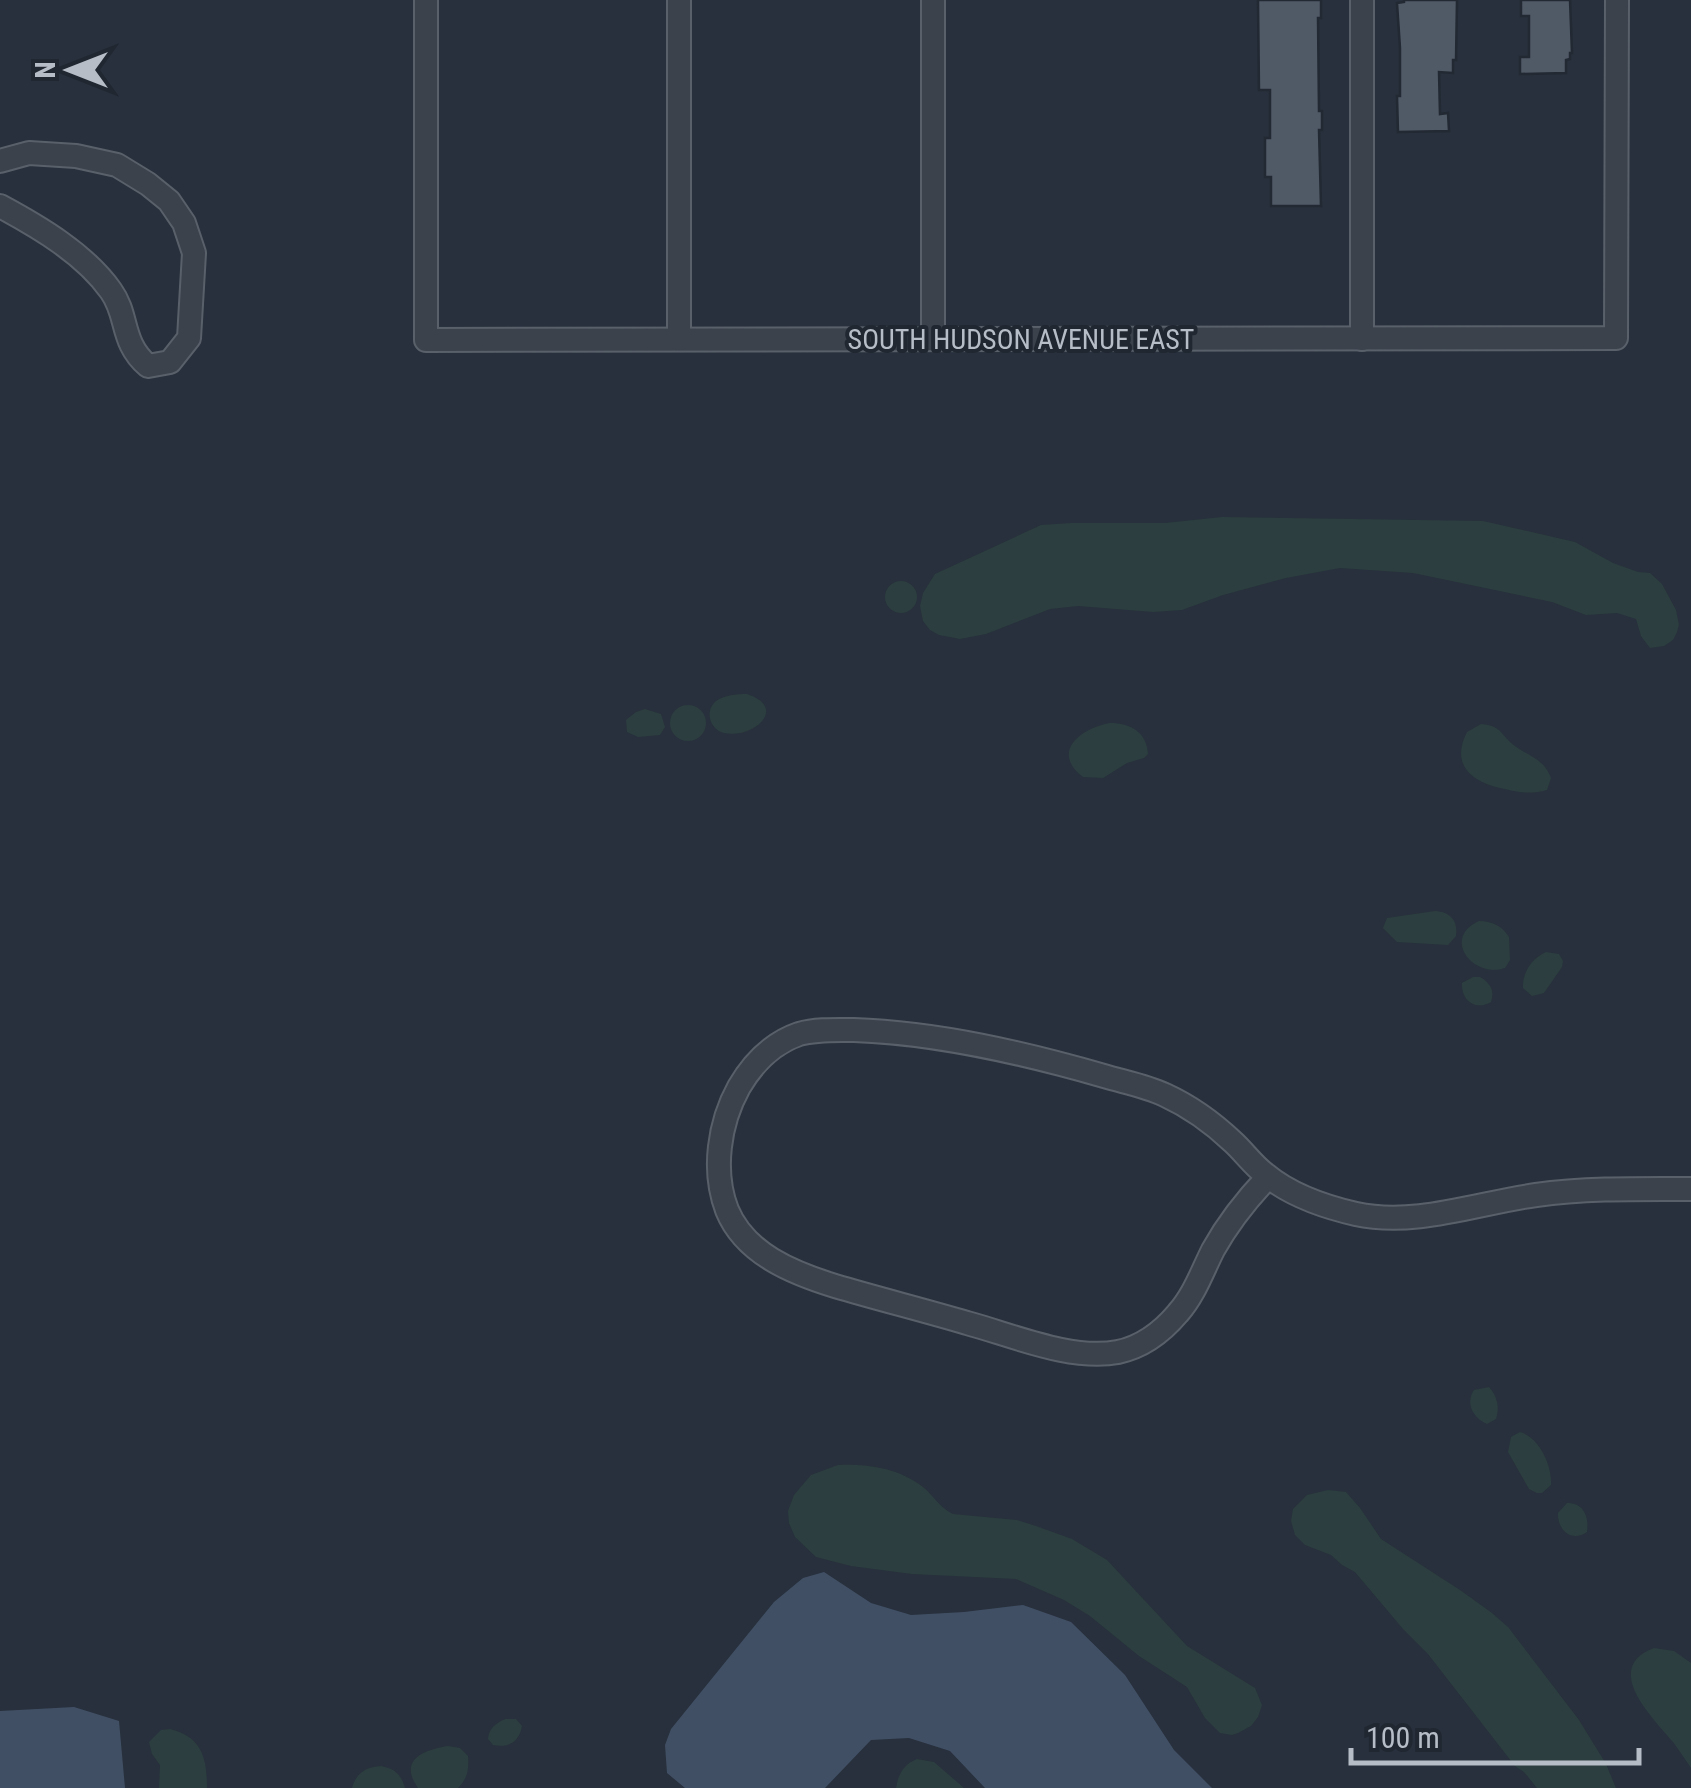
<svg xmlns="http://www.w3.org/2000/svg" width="1691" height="1788" viewBox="0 0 1691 1788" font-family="'Roboto Condensed',sans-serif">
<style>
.green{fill:#2c3e3f}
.water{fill:#414f65}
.building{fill:#505a67;stroke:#222933;stroke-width:2.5}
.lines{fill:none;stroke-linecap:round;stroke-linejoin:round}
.minor-casing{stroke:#59606a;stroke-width:26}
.minor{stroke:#3b424c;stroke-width:22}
.labels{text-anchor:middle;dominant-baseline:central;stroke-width:8;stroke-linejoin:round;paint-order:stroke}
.street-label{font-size:28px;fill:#b7bdc7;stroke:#202731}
</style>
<rect width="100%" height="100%" fill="#27303c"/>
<g class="green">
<path d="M1222 517 1483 521 1575 542 1613 563 1638 572 1650 573 1662 584 1676 610 1679 625 1677 632 1673 640 1664 646 1650 648 1641 636 1636 619 1617 613 1586 615 1552 602 1413 573 1340 568 1286 578 1223 595 1182 610 1153 612 1078 606 1050 609 986 634 960 639 939 635 930 630 923 621 920 606 923 593 935 574 1041 525 1071 523H1165Z"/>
<circle cx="901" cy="597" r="16"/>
<path d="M747 694C789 708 753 739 724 733 710 730 704 711 716 701 724 695 737 694 747 694Z"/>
<circle cx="688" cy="723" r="18"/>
<path d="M645 709 661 714 665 727 660 735 638 737 627 732 626 720 636 712Z"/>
<path d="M1110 723C1130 723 1147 732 1148 754L1144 758 1127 763 1103 778 1083 777C1050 752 1081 728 1110 723Z"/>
<path d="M1481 724C1503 726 1500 735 1515 746 1530 757 1544 759 1551 778L1547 790C1530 795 1517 792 1500 788 1469 781 1451 763 1467 732Z"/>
<path d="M1435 911C1450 912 1458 920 1456 936L1448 945 1397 942 1383 928 1387 918Z"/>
<path d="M1479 921C1492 921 1502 926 1509 937L1510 960 1505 968C1473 979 1441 938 1479 921Z"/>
<path d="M1546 952 1559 954 1563 961 1562 967 1544 993 1532 996 1523 988C1522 973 1532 958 1546 952Z"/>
<path d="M1473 977H1480C1490 983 1495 990 1491 1002 1476 1011 1461 1001 1462 983Z"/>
<path d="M1489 1387C1497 1396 1500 1407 1496 1419L1487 1424C1473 1418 1465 1403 1474 1390Z"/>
<path d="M1520 1432C1540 1438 1552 1466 1551 1485L1542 1493H1537L1529 1489 1508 1452 1511 1437Z"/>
<path d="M838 1465C868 1464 898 1468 923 1487 934 1496 940 1508 953 1514L1017 1520 1036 1526 1072 1539 1107 1560 1187 1646 1255 1688 1262 1705 1258 1717 1251 1726 1238 1733 1232 1735 1220 1733 1205 1718 1187 1687 1139 1656 1090 1616 1064 1600 1016 1579 912 1574 851 1566 816 1557 795 1537 789 1523 788 1511 794 1495 811 1475Z"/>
<path d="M1328 1490 1346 1492 1360 1508 1381 1539 1460 1590 1492 1613 1508 1627 1579 1720 1606 1764 1616 1788H1537L1524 1772 1515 1766 1428 1654 1403 1629 1355 1572 1342 1565 1331 1555 1305 1545 1295 1535 1291 1521 1293 1509 1307 1495Z"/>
<path d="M1567 1503C1584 1503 1589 1517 1587 1532 1572 1543 1557 1530 1558 1513Z"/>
<path d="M1654 1648 1674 1651 1691 1663V1768C1685 1759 1679 1750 1673 1742 1653 1718 1601 1668 1654 1648Z"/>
<path d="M505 1719H516L522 1726C519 1742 509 1748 493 1745L488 1739C489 1728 495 1724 505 1719Z"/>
<path d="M170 1729C202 1737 207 1758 207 1788H159L160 1765 152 1754 149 1742 161 1730Z"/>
<path d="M448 1746 460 1748 468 1756C469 1769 468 1778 458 1788H418C398 1760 423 1750 448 1746Z"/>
<path d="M917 1759 934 1762 964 1788H896C898 1774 904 1764 917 1759Z"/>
<path d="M381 1766C395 1769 401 1774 405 1788H352C356 1773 366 1767 381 1766Z"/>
</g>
<g class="water">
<path d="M824 1572 871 1603 911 1615 964 1612 1023 1605 1071 1622 1125 1675 1174 1750 1212 1788H985L950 1751 909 1738 871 1740 825 1788H685L667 1773 665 1745 671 1729 774 1602 803 1578Z"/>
<path d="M74 1707 119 1721 125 1788H0V1711Z"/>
</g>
<g class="building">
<path d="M1258 0H1321V18H1318L1319 111H1322V130H1319L1321 206H1271V177H1265V138H1270V90H1259Z"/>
<path d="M1404 0H1457L1456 60H1453V73L1439 72 1440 114 1448 113 1449 131 1398 132 1397 96H1400V48L1397 3 1404 2Z"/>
<path d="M1521 0H1570L1572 53H1570V59L1566 60V73L1520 74V57H1529V16H1521Z"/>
</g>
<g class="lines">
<g class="minor-casing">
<g id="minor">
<path d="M426 0V340L1616 338 1617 0"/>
<path d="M679 0V339"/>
<path d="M0 161 29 153 76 156 117 165 148 184 169 201 184 223 194 253 189 338 170 362 148 366C120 342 129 316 111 291 85 254 39 227 0 206"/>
<path d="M933 339V0"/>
<path d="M1362 339V0"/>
<path d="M1268 1177C1247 1199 1228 1223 1213 1250 1202 1272 1194 1295 1178 1313 1162 1332 1142 1347 1118 1352 1071 1361 1012 1335 967 1323 923 1310 879 1299 835 1286 793 1273 745 1254 727 1210 712 1171 719 1123 739 1087 753 1063 773 1043 799 1034 817 1029 836 1030 854 1030 938 1033 1024 1053 1104 1076 1124 1082 1146 1086 1165 1095 1189 1106 1214 1124 1233 1142 1244 1152 1253 1165 1265 1174 1289 1194 1325 1207 1356 1214 1415 1227 1478 1203 1536 1195 1587 1188 1640 1189 1691 1189"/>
</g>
</g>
<use href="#minor" class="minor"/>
</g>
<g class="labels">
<g class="street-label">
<text x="1021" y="339">SOUTH HUDSON AVENUE EAST</text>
</g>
</g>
<g transform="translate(70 70) rotate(270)" stroke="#202731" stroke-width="8" paint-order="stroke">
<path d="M0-8L18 38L0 25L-18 38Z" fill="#b7bdc7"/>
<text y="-15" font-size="28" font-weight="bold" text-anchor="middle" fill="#b7bdc7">N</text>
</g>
<path d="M1351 1748v15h288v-15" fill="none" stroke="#b7bdc7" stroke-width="5"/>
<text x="1366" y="1748" font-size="30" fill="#b7bdc7" stroke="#202731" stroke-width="8" paint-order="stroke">100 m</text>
</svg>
